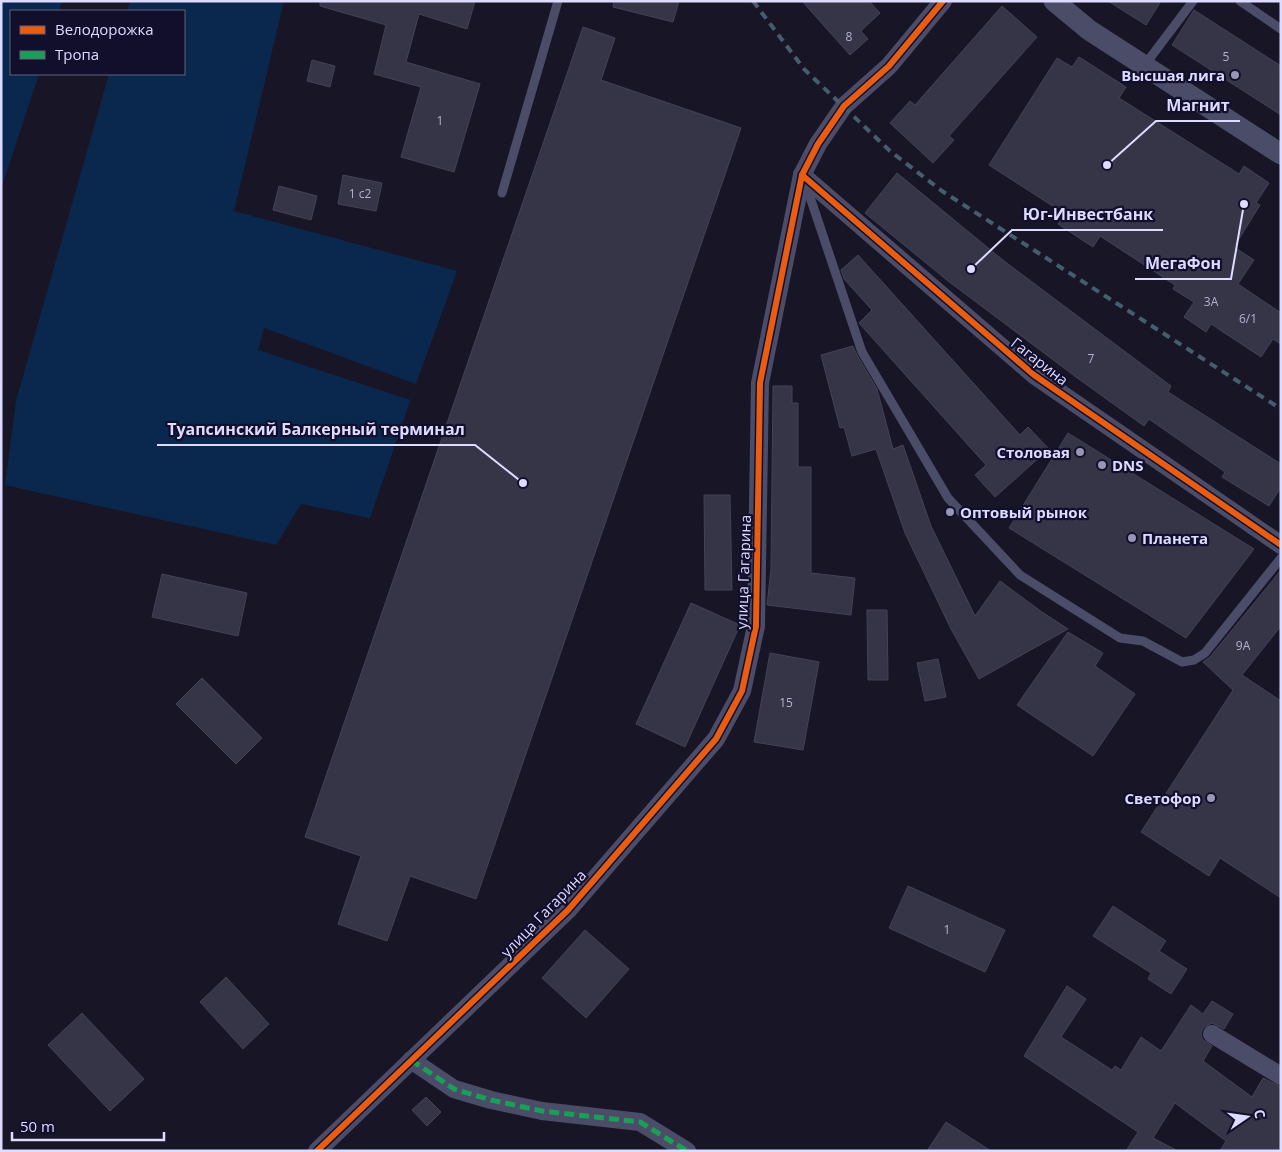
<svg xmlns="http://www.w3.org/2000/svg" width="1282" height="1152" viewBox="0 0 1282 1152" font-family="'Open Sans',sans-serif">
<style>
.water{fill:#0a284e;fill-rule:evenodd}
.pier{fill:#181626}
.building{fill:#363447;stroke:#444159}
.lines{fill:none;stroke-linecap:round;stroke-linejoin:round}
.service{stroke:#4b4c67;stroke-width:9}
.minor{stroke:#4b4c67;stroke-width:18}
.tertiary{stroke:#4b4c67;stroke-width:21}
.rail{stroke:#445d6f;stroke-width:4;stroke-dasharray:8 6;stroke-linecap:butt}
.quiet{stroke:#1a9f57;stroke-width:5;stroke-dasharray:10 5;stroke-linecap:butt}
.cycleway-casing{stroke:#120f2d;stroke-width:9}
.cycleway{stroke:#e95d12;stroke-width:6}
.poi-dot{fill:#9896b3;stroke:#120f2d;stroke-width:2}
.labels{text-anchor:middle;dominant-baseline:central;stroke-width:4.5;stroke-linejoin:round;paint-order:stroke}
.number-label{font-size:12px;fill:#b3b1d1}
.poi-label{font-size:15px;font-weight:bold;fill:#dddbff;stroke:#120f2d;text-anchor:end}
.street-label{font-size:15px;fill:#dddbff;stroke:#120f2d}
.leader{fill:none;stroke:#dddbff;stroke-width:2}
.callout-dot{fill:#dddbff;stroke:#120f2d;stroke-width:2}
.callout-label{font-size:16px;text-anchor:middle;font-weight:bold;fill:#dddbff;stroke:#120f2d;stroke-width:4.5;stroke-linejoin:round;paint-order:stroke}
</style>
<rect width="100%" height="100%" fill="#181626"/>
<path class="water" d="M1 1H284L234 211 457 271 416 384 370 518 301 504 276 545 5 485 16 401 1 391ZM11 11H184V74H11Z"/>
<g class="pier">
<path d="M62 1H130L127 11H59Z"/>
<path d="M39 74H109L16 401 1 391V189Z"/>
<path d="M264 328 416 384 410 400 258 350Z"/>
</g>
<g class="building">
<path d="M320 1H475L467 29 419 14 406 62 480 84 454 172 401 157 421 87 374 74 386 25 320 6Z"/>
<path d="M614 1H679L673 22 613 7Z"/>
<path d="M802 1H869L880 13 861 31 868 39 850 55Z"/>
<path d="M1108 1H1161L1146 25Z"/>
<path d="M1002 6 1037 37 949 136 954 140 933 163 890 123 910 101 915 105Z"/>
<path d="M1194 10 1281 66V115L1172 45Z"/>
<path d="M583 27 615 38 601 80 741 128 476 899 410 876 387 941 338 924 361 856 305 837Z"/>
<path d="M1079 57 1126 87 1119 98 1239 174 1244 166 1269 183 1256 203 1260 205 1234 247 1254 260 1238 284 1281 313V344L1273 339 1261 357 1211 324 1206 332 1184 317 1194 302 1173 289 1175 285 1100 236 1093 247 1058 224 1065 214 989 165 1057 58 1072 67Z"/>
<path d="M312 60 335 66 330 87 307 81Z"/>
<path d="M897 173 1004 261 1171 386 1168 392 1281 464V487L1269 506 1222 477 1225 472 1149 419 1144 426 1076 377 948 281 865 213Z"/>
<path d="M343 175 382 183 376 211 338 204Z"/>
<path d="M279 186 317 196 311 220 273 210Z"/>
<path d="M858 255 1020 435 1028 427 1049 449 995 497 975 475 986 465 859 323 872 310 844 279 841 270Z"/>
<path d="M853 346 857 355 877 389 893 449 903 445 931 526 975 616 1000 581 1042 612 1068 629 979 679 951 629 905 533 876 449 852 456 844 427 840 428 821 355Z"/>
<path d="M773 386H792V403H798V467H811V573L855 578 851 615 767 605 771 569Z"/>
<path d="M1068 433 1254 549 1186 638 1009 528Z"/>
<path d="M704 495H730L732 590H705Z"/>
<path d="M1281 570V626L1242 675 1281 701V898L1220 858 1209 876 1141 832 1233 690 1203 662 1210 657Z"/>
<path d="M162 574 247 593 238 636 152 617Z"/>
<path d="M691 603 740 625 685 747 636 724Z"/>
<path d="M867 610H887L888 680H868Z"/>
<path d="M1068 632 1103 653 1095 666 1135 694 1093 756 1017 705Z"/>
<path d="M770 653 819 662 803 750 754 742Z"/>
<path d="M938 659 946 697 925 701 917 663Z"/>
<path d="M202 678 262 738 236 764 176 704Z"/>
<path d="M908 886 1005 930 985 972 889 928Z"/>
<path d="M1113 906 1166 941 1159 951 1187 969 1171 994 1148 979 1151 973 1093 936Z"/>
<path d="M585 930 629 969 586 1018 542 978Z"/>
<path d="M226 977 269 1024 243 1049 200 1002Z"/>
<path d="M1067 986 1086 999 1061 1037 1112 1070 1115 1066 1121 1070 1141 1037 1161 1051 1191 1005 1203 1014 1212 1001 1233 1014 1224 1029 1212 1023 1203 1028 1201 1033 1202 1039 1212 1046 1203 1061 1252 1097 1263 1078 1281 1087V1151H1220L1226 1141 1175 1103 1153 1138 1178 1151H1126L1138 1132 1024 1056Z"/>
<path d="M82 1013 144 1079 110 1111 48 1045Z"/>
<path d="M426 1097 441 1112 427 1126 412 1110Z"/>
<path d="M946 1122 991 1151H927Z"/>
</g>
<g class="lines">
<g class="service">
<path d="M1240 1 1281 29"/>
<path d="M1144 66 1193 1"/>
<path d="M805 182 862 352 948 498 1020 575 1120 638 1143 641 1182 662 1194 660 1205 653 1281 558"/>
<path d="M502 193 558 1"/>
</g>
<g class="minor">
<path d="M802 175 1034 375 1281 545"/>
<path d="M1212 1034 1281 1076"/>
<path d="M411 1060 454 1089 491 1100 542 1111 640 1122 687 1151"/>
<path d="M317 1151 568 910 716 739 742 691 756 626 760 383 802 175 818 144 844 106 889 66 943 1"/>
</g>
<path class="tertiary" d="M1054 1 1089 30 1281 154"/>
<path class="rail" d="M753 1 804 69 890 151 942 191 1281 409"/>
<path class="quiet" d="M411 1060 454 1089 491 1100 542 1111 640 1122 687 1151"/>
<g class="cycleway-casing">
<g id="cycleway">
<path d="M802 175 1034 375 1281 545"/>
<path d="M317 1151 568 910 716 739 742 691 756 626 760 383 802 175 818 144 844 106 889 66 943 1"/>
</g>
</g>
<use href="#cycleway" class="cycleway"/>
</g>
<g class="poi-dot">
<circle cx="1235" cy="75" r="5"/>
<circle cx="1080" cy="452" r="5"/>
<circle cx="1102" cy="465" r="5"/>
<circle cx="950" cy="512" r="5"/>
<circle cx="1132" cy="538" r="5"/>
<circle cx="1211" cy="798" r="5"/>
</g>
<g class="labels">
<g class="number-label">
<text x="849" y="36">8</text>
<text x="1226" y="56">5</text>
<text x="440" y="120">1</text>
<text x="360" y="193">1 с2</text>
<text x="1211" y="301">3А</text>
<text x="1248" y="318">6/1</text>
<text x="1091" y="358">7</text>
<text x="1243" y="645">9А</text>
<text x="786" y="702">15</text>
<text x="947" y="929">1</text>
</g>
<g class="poi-label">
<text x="1225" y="75">Высшая лига</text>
<text x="1070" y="452">Столовая</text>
<text x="1112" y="465" text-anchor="start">DNS</text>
<text x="960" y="512" text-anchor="start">Оптовый рынок</text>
<text x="1142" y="538" text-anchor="start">Планета</text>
<text x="1201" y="798">Светофор</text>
</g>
<g class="street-label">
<text transform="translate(1040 361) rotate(38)">Гагарина</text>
<text transform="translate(743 572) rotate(-88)">улица Гагарина</text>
<text transform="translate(543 913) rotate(-46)">улица Гагарина</text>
</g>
</g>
<path class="leader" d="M1107 165L1156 121H1240M971 269L1012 230H1163M1244 204L1231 279H1135M523 483L475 445H157"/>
<g class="callout-dot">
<circle cx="1107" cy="165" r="5"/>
<circle cx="971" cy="269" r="5"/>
<circle cx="1244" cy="204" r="5"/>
<circle cx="523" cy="483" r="5"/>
</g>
<g class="callout-label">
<text x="1198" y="111">Магнит</text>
<text x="1088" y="220">Юг-Инвестбанк</text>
<text x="1183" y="269">МегаФон</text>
<text x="316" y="435">Туапсинский Балкерный терминал</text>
</g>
<rect width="1282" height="1152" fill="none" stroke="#dddbff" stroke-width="5"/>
<rect x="10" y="10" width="175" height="65" fill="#120f2d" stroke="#636181"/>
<rect x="20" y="26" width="25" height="8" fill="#e95d12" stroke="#636181"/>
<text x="55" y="35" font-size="15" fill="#dddbff">Велодорожка</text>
<rect x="20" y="51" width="25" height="8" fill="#1a9f57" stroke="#636181"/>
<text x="55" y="60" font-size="15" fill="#dddbff">Тропа</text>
<g transform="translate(1247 1117) rotate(77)" stroke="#120f2d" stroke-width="4" paint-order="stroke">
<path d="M0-4L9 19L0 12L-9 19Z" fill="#dddbff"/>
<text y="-8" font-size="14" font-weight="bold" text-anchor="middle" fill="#dddbff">С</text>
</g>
<path d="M12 1132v8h152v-8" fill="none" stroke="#dddbff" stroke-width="2.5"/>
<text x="20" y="1132" font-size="15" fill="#dddbff" stroke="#120f2d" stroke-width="4" paint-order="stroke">50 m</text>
</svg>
